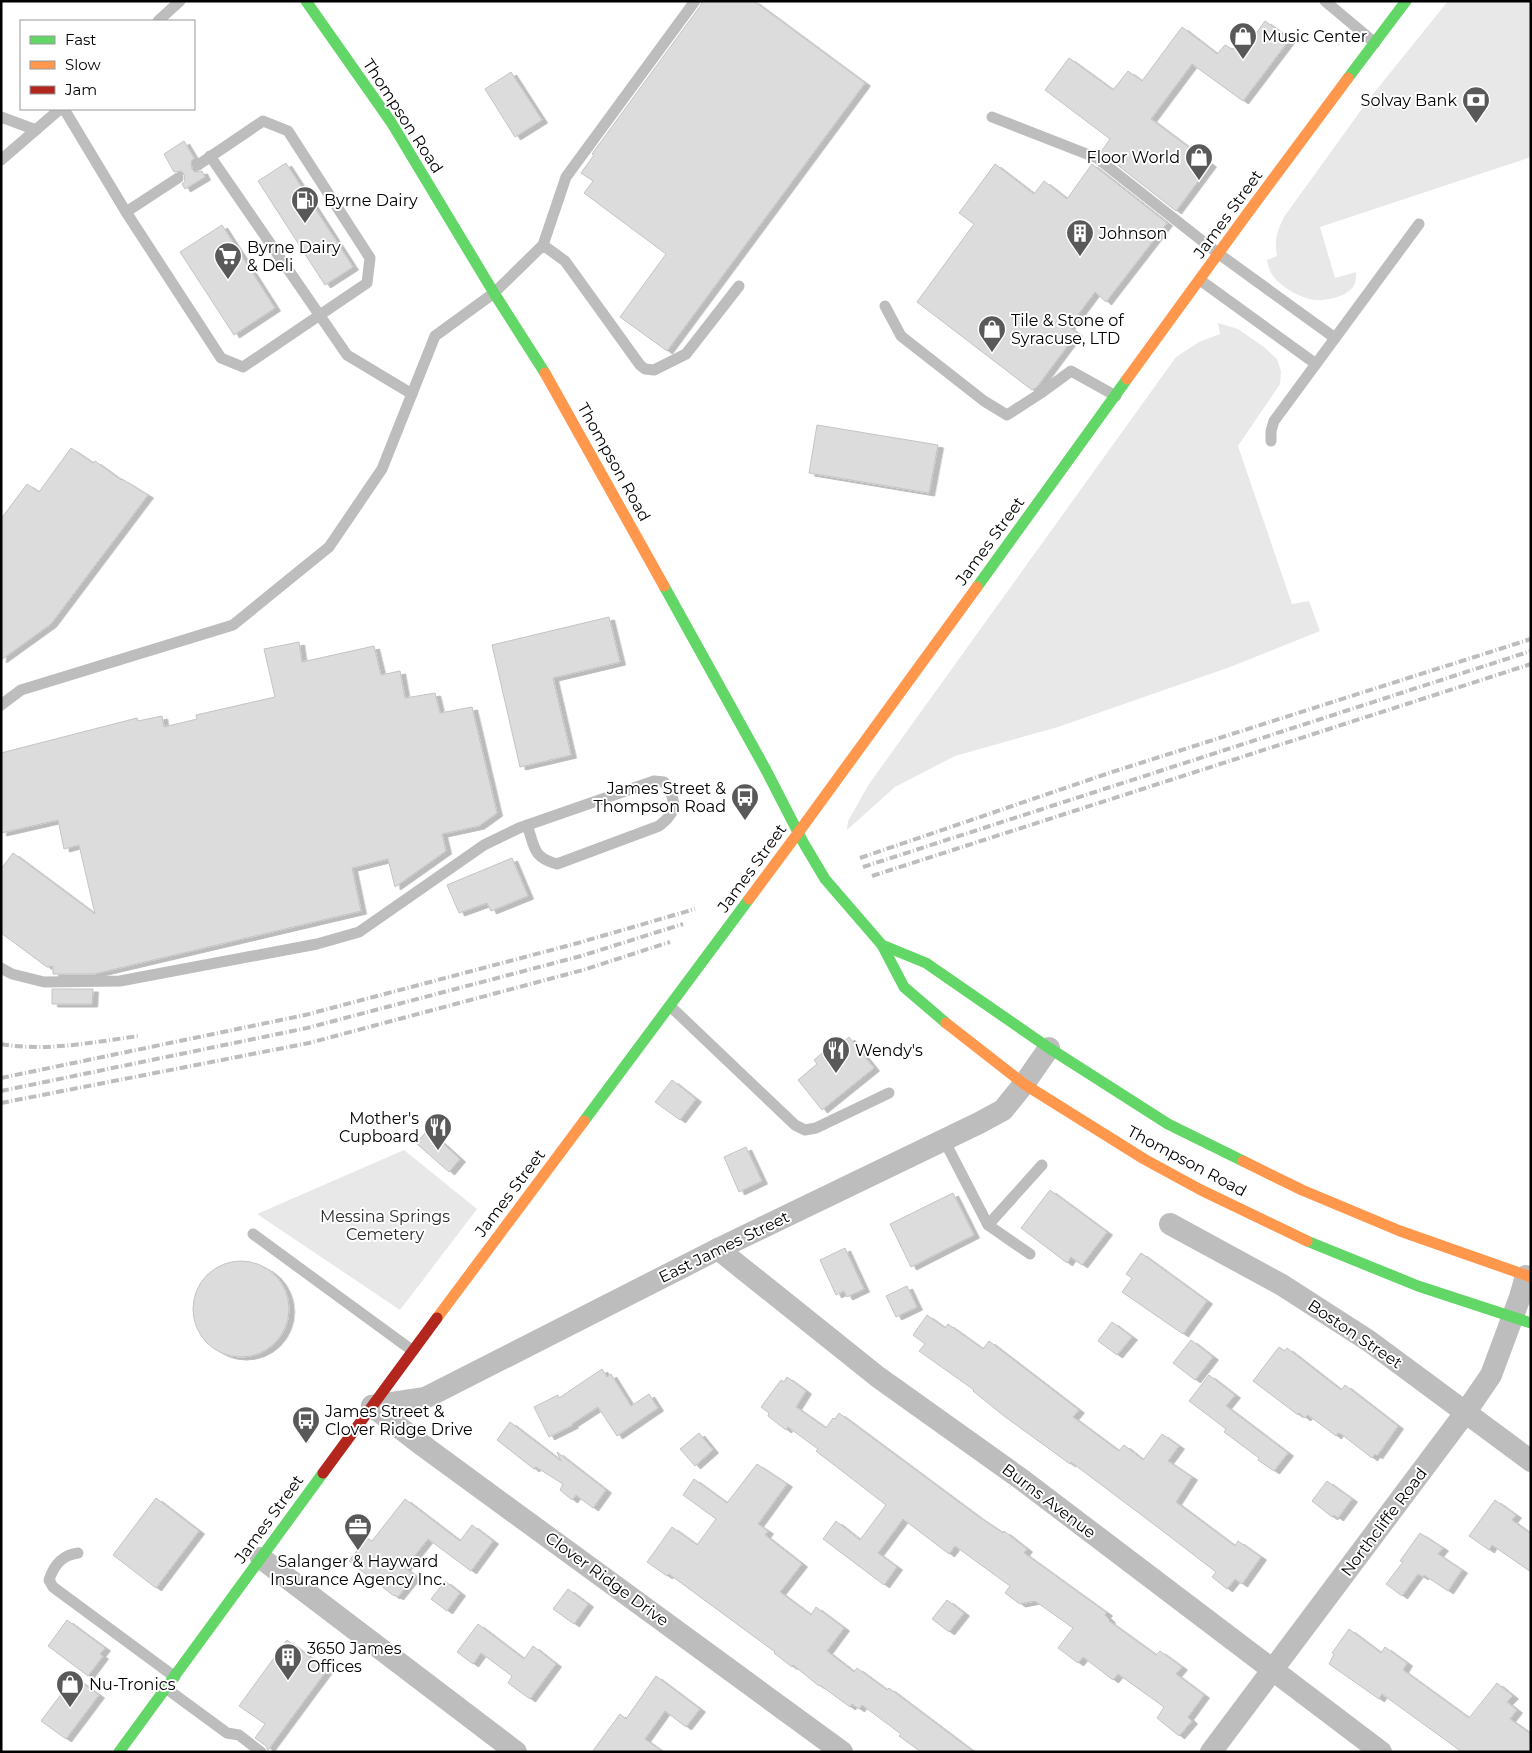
<svg xmlns="http://www.w3.org/2000/svg" width="1532" height="1753" viewBox="0 0 1532 1753" font-family="Montserrat,sans-serif">
<style>
.green{fill:#e8e8e8}
.building{fill:#dcdcdc;stroke:#c4c4c4;filter:url(#shadow)}
.lines{fill:none;stroke-linecap:round;stroke-linejoin:round}
.path{stroke:#b8b8b8;stroke-width:3;stroke-dasharray:1 2.5;stroke-linecap:butt}
.lane{stroke:#bdbdbd;stroke-width:11}
.street{stroke:#bdbdbd;stroke-width:22}
.fast{stroke:#63d668;stroke-width:11}
.slow{stroke:#ff974d;stroke-width:11}
.jam{stroke:#b3261e;stroke-width:11}
.rail{stroke:#bdbdbd;stroke-width:4;stroke-dasharray:8 2.5 1 2.5;stroke-linecap:butt}
.labels{text-anchor:middle;dominant-baseline:central;stroke-width:4;stroke-linejoin:round;paint-order:stroke}
.poi-label{font-size:16px;fill:#000;stroke:#fff;text-anchor:start}
.street-label{font-size:16px;fill:#000;stroke:#fff}
.park-label{font-size:16px;fill:#2d2d2d;stroke:#fff}
</style>
<defs>
<filter id="shadow"><feDropShadow dx="5.5" dy="3" stdDeviation="0" flood-color="#0004"/></filter>
</defs>
<rect width="100%" height="100%" fill="#fff"/>
<g class="green">
<path d="M1448 1H1531V157L1320 227 1335 278 1356 272C1356 275 1356 280 1355 283 1351 296 1327 301 1315 300 1299 298 1277 285 1270 271 1269 268 1268 264 1267 260L1277 256C1274 241 1277 231 1284 217L1369 99Z"/>
<path d="M1218 323 1238 329 1264 347 1277 359 1281 371 1280 384 1238 446 1292 604 1309 601 1320 631 1230 667 1058 727 955 756 895 787 847 830 848 821 869 784 1176 357 1199 342 1220 334Z"/>
<path d="M404 1150 477 1209 400 1310 257 1214Z"/>
</g>
<g class="building">
<path d="M702 1H754L865 83 667 351 620 317 666 254 584 193 593 181 581 173 594 155 592 154 701 5Z"/>
<path d="M1265 21 1290 39 1243 101 1192 64 1151 119 1211 164 1176 211 1101 152 1110 139 1045 90 1069 58 1113 90 1128 71 1142 81 1182 27 1217 54 1225 45 1232 49 1247 46Z"/>
<path d="M511 72 542 120 515 137 485 89Z"/>
<path d="M184 141 194 158 191 162 192 169 195 172 202 171 205 177 185 189 182 184 185 181 184 174 181 171 174 172 164 154Z"/>
<path d="M286 163 353 267 325 285 258 181Z"/>
<path d="M995 164 1034 194 1044 181 1067 199 1092 164 1167 223 1106 302 1095 292 1069 327 1077 333 1037 387 1032 390 917 302 974 224 959 213Z"/>
<path d="M222 225 275 308 234 335 180 252Z"/>
<path d="M817 425 938 445 929 493 809 473Z"/>
<path d="M71 448 93 463 95 461 121 480 122 479 148 495 51 624 1 660V519L27 484 39 492Z"/>
<path d="M609 617 620 662 553 678 571 755 520 767 492 645Z"/>
<path d="M299 642 302 662 374 646 381 675 400 671 405 698 435 693 440 713 472 707 497 813 479 826 442 834 446 851 395 887 388 859 352 868 361 911 94 974H53V966L47 967 1 933V869L13 853 95 914 79 845 64 849 58 820 1 833V753L137 718 138 721 162 716 164 727 197 719 196 715 275 697 264 649Z"/>
<path d="M512 858 528 896 491 911 487 903 459 913 447 885Z"/>
<path d="M52 989H93L92 1004H52Z"/>
<path d="M849 1037 874 1068 822 1110 798 1080 817 1064 814 1060 829 1047 832 1051Z"/>
<path d="M672 1080 696 1099 680 1120 655 1102Z"/>
<path d="M428 1130 460 1159 449 1172 416 1143Z"/>
<path d="M746 1147 762 1181 739 1192 724 1157Z"/>
<path d="M1050 1190 1107 1232 1082 1265 1071 1257 1067 1263 1021 1228Z"/>
<path d="M953 1193 974 1235 911 1267 890 1224Z"/>
<path d="M845 1248 864 1289 847 1297 844 1291 836 1295 820 1260Z"/>
<path d="M1141 1253 1207 1301 1183 1334 1122 1292 1132 1278 1126 1274Z"/>
<circle cx="241" cy="1309" r="48"/>
<path d="M907 1286 917 1307 896 1317 886 1296Z"/>
<path d="M927 1315 945 1328 948 1324 983 1349 989 1341 1079 1410 1073 1417 1119 1451 1124 1445 1143 1460 1162 1434 1179 1446 1168 1461 1192 1477 1176 1502 1235 1546 1238 1541 1261 1557 1242 1584 1235 1579 1227 1589 1212 1577 1216 1572 1164 1532 1071 1462 1070 1464 1004 1416 973 1391 974 1390 919 1351 925 1344 913 1335Z"/>
<path d="M1112 1322 1132 1337 1117 1355 1098 1341Z"/>
<path d="M1191 1340 1213 1357 1195 1380 1173 1363Z"/>
<path d="M1279 1347 1285 1351 1287 1348 1341 1390 1345 1385 1398 1426 1377 1456 1375 1454 1372 1458 1341 1434 1338 1433 1336 1436 1308 1415 1305 1418 1299 1413 1298 1415 1253 1381Z"/>
<path d="M602 1369 607 1377 611 1374 631 1406 649 1394 658 1408 617 1436 598 1407 572 1424 573 1425 549 1437 534 1407 558 1395 559 1398Z"/>
<path d="M1209 1375 1235 1395 1226 1406 1288 1453 1274 1471 1258 1460 1259 1458 1224 1432 1226 1429 1189 1401Z"/>
<path d="M787 1377 806 1391 796 1407 826 1428 833 1418 835 1419 839 1413 979 1517 1003 1533 1004 1531 1027 1549 1024 1553 1107 1613 1105 1615 1110 1620 1109 1621 1156 1655 1160 1651 1182 1667 1176 1674 1204 1695 1188 1717 1192 1721 1179 1736 1157 1718 1164 1707 1118 1674 1113 1680 1083 1657 1078 1663 1058 1648 1073 1628 1035 1601 1020 1604 1005 1593 1010 1586 955 1546 949 1554 903 1519 878 1553 897 1567 884 1585 823 1539 836 1521 860 1540 886 1505 816 1451 818 1449 788 1427 786 1430 768 1416 769 1413 761 1407 781 1380 784 1382Z"/>
<path d="M510 1422 561 1461 557 1452 606 1490 593 1508 576 1495 572 1500 560 1490 563 1484 536 1467 534 1469 497 1440Z"/>
<path d="M699 1433 713 1450 695 1466 680 1449Z"/>
<path d="M757 1464 787 1484 758 1524 768 1531 765 1535 802 1564 780 1592 811 1615 816 1607 844 1628 827 1651 854 1672 857 1668 887 1690 889 1688 974 1752H921L899 1736 901 1734 862 1705 859 1709 852 1704 850 1707 820 1685 819 1686 793 1665 792 1667 774 1653 775 1652 669 1574 667 1576 647 1562 672 1527 697 1545 716 1519 683 1495 694 1479 727 1503Z"/>
<path d="M1327 1481 1352 1499 1338 1518 1334 1515 1332 1517 1312 1501Z"/>
<path d="M156 1498 199 1531 156 1588 113 1555Z"/>
<path d="M405 1499 460 1541 472 1525 493 1541 471 1571 428 1539 405 1568 415 1576 398 1597 395 1595 394 1596 349 1561 367 1538 372 1541Z"/>
<path d="M1495 1500 1516 1515 1512 1520 1531 1534V1572L1492 1545 1489 1550 1469 1536Z"/>
<path d="M1420 1533 1443 1548 1438 1554 1462 1570 1448 1591 1424 1575 1423 1577 1418 1574 1402 1596 1386 1584 1403 1562 1400 1561Z"/>
<path d="M445 1581 460 1593 447 1611 431 1599Z"/>
<path d="M568 1589 588 1604 574 1624 553 1609Z"/>
<path d="M947 1600 964 1613 949 1632 932 1619Z"/>
<path d="M67 1620 105 1648 100 1654 103 1656 88 1676 48 1646Z"/>
<path d="M478 1624 524 1659 533 1646 556 1664 530 1699 508 1683 512 1676 481 1653 473 1664 457 1652Z"/>
<path d="M1349 1629 1381 1653 1385 1647 1407 1663 1403 1670 1469 1718 1497 1683 1513 1696 1507 1702 1517 1710 1510 1719 1531 1734V1752H1462L1382 1694 1379 1699 1329 1664 1334 1654 1332 1653Z"/>
<path d="M287 1640 327 1670 268 1750 266 1746 255 1738 265 1724 239 1706Z"/>
<path d="M656 1676 700 1709 686 1727 665 1711 645 1739 663 1752H592L620 1714 626 1719Z"/>
<path d="M74 1677 99 1695 66 1739 41 1721Z"/>
</g>
<g class="lines">
<path class="path" d="M302 1438 310 1443"/>
<g class="lane">
<path d="M1325 1 1375 43"/>
<path d="M158 21 180 1"/>
<path d="M64 109 126 212 221 358 243 367 367 283 370 258 288 131 263 121 198 165"/>
<path d="M1 117 36 130"/>
<path d="M992 117 1097 158 1219 254 1335 338"/>
<path d="M210 156 347 355 412 394"/>
<path d="M1 160 60 109"/>
<path d="M126 212 178 178"/>
<path d="M543 245 566 177 695 1"/>
<path d="M1200 280 1316 364"/>
<path d="M885 306 901 336 984 401 1007 415 1041 393 1071 371 1116 396"/>
<path d="M1271 441V431L1274 421 1419 224"/>
<path d="M1 705 21 690 233 625 329 547 382 469 435 336 494 293 543 245 565 261 640 365 645 369 654 370 686 354 739 286"/>
<path d="M1 968 12 974 44 982 120 981 317 944 359 932 484 845 519 828 654 781 664 782 670 789 674 804 672 812 667 819 659 826 557 864C532 857 535 847 527 825"/>
<path d="M670 1006 795 1125 805 1130 816 1128 889 1093"/>
<path d="M944 1140 988 1225 1030 1254"/>
<path d="M988 1225 1042 1165"/>
<path d="M253 1234 413 1351"/>
<path d="M78 1553C62 1555 54 1565 49 1580L53 1587 175 1677"/>
<path d="M167 1689 227 1733 239 1735 261 1752"/>
</g>
<g class="street">
<path d="M1170 1224 1282 1285 1369 1341 1531 1461"/>
<path d="M718 1249 878 1377 1021 1479 1381 1752"/>
<path d="M372 1406 425 1398 718 1249 979 1123 1003 1110 1024 1084 1049 1048"/>
<path d="M372 1406 418 1442 842 1752"/>
<path d="M261 1558 516 1752"/>
<path d="M1211 1752 1465 1413 1491 1375 1520 1297 1526 1276"/>
</g>
<g class="fast">
<path d="M306 1 391 122 494 293 545 373"/>
<path d="M1348 78 1406 1"/>
<path d="M664 586 766 770 803 842 825 879 882 945 904 987 946 1023"/>
<path d="M977 587 1127 379"/>
<path d="M882 945 926 963 1049 1048 1168 1124 1243 1161"/>
<path d="M584 1121 749 899"/>
<path d="M1307 1241 1418 1286 1531 1323"/>
<path d="M119 1752 323 1473"/>
</g>
<g class="slow">
<path d="M545 373 664 586"/>
<path d="M1127 379 1247 214 1348 78"/>
<path d="M798 833 977 587"/>
<path d="M749 899 798 833"/>
<path d="M946 1023 1024 1084 1144 1159 1201 1190 1307 1241"/>
<path d="M1243 1161 1302 1190 1400 1231 1531 1277"/>
<path d="M437 1318 584 1121"/>
</g>
<path class="jam" d="M323 1473 437 1318"/>
<g class="rail">
<path d="M860 858 1106 774 1531 639"/>
<path d="M863 867 1531 651"/>
<path d="M872 876 1531 664"/>
<path d="M1 1044C46 1052 94 1042 139 1036"/>
<path d="M1 1078 305 1015 578 943 695 909"/>
<path d="M1 1091 307 1028 581 956 683 924"/>
<path d="M1 1103 309 1043 583 970 670 942"/>
</g>
</g>
<defs>
<g id="shop-pin" transform="scale(1.4375)"><path d="M0 17L-7.5 6A9.5 9.5 0 1 1 7.5 6Z" fill="#595959" stroke="#fff"/><path d="M-5-2.5h2.3a2.7 3.5 0 0 1 5.4 0H5L5.5 6h-11ZM-1.5-2.5h3a1.5 2.3 0 0 0-3 0Z" fill="#fff"/></g>
<g id="bank-pin" transform="scale(1.4375)"><path d="M0 17L-7.5 6A9.5 9.5 0 1 1 7.5 6Z" fill="#595959" stroke="#fff"/><path d="M-6-4H6V4H-6ZM0-2.3a2.3 2.3 0 1 0 0 4.6a2.3 2.3 0 1 0 0-4.6Z" fill="#fff"/></g>
<g id="fuel-pin" transform="scale(1.4375)"><path d="M0 17L-7.5 6A9.5 9.5 0 1 1 7.5 6Z" fill="#595959" stroke="#fff"/><path d="M-5.5-6h7V0h2V4h1.3V-2.5L3-4.5l.8-.8L6-3V5H2.5V1h-1V6h-7ZM-4.2-4.7v3.2H.2V-4.7Z" fill="#fff"/></g>
<g id="building-pin" transform="scale(1.4375)"><path d="M0 17L-7.5 6A9.5 9.5 0 1 1 7.5 6Z" fill="#595959" stroke="#fff"/><path d="M-4-6H4V6H1V3H-1V6H-4ZM-2.5-4.3h1.7v1.8h-1.7ZM.8-4.3h1.7v1.8H.8ZM-2.5-1h1.7V.8h-1.7ZM.8-1h1.7V.8H.8Z" fill="#fff"/></g>
<g id="supermarket-pin" transform="scale(1.4375)"><path d="M0 17L-7.5 6A9.5 9.5 0 1 1 7.5 6Z" fill="#595959" stroke="#fff"/><path d="M-6-5.5h2.5l.6 2H6L4.5 2H-2.5L-4.4-4H-6ZM-1.5 3.2a1.3 1.3 0 1 0 .1 0ZM3 3.2a1.3 1.3 0 1 0 .1 0Z" fill="#fff"/></g>
<g id="bus-pin" transform="scale(1.4375)"><path d="M0 17L-7.5 6A9.5 9.5 0 1 1 7.5 6Z" fill="#595959" stroke="#fff"/><path d="M-5-6H5V4H4V6H2V4H-2V6H-4V4H-5ZM-3.5-4V0h7V-4ZM-3.5 1.2v1.5H-2V1.2ZM2 1.2v1.5H3.5V1.2Z" fill="#fff"/></g>
<g id="restaurant-pin" transform="scale(1.4375)"><path d="M0 17L-7.5 6A9.5 9.5 0 1 1 7.5 6Z" fill="#595959" stroke="#fff"/><path d="M-5-6h1v4h1v-4h1v4h1v-4h1v5L-1.5 .5V6h-2V.5L-5-1ZM5-6V6H3V1.5H1.5Q1.5-4 5-6Z" fill="#fff"/></g>
<g id="office-pin" transform="scale(1.4375)"><path d="M0 17L-7.5 6A9.5 9.5 0 1 1 7.5 6Z" fill="#595959" stroke="#fff"/><path d="M-6-3h4V-5.5h4V-3h4V5H-6ZM-1-4.5V-3h2v-1.5ZM-6 0V1H6V0Z" fill="#fff"/></g>
</defs>
<g fill-rule="evenodd">
<use href="#shop-pin" x="1243" y="36"/>
<use href="#bank-pin" x="1476" y="100"/>
<use href="#shop-pin" x="1199" y="157"/>
<use href="#fuel-pin" x="305" y="200"/>
<use href="#building-pin" x="1080" y="233"/>
<use href="#supermarket-pin" x="228" y="256"/>
<use href="#shop-pin" x="992" y="329"/>
<use href="#bus-pin" x="745" y="797"/>
<use href="#restaurant-pin" x="836" y="1050"/>
<use href="#restaurant-pin" x="438" y="1127"/>
<use href="#bus-pin" x="306" y="1420"/>
<use href="#office-pin" x="358" y="1527"/>
<use href="#building-pin" x="288" y="1657"/>
<use href="#shop-pin" x="70" y="1684"/>
</g>
<g class="labels">
<g class="poi-label">
<text x="1262" y="36">Music Center</text>
<text x="1457" y="100" text-anchor="end">Solvay Bank</text>
<text x="1180" y="157" text-anchor="end">Floor World</text>
<text x="324" y="200">Byrne Dairy</text>
<text x="1099" y="233">Johnson</text>
<text x="247" y="247">Byrne Dairy<tspan x="247" dy="18">&amp; Deli</tspan></text>
<text x="1011" y="320">Tile &amp; Stone of<tspan x="1011" dy="18">Syracuse, LTD</tspan></text>
<text x="726" y="788" text-anchor="end">James Street &amp;<tspan x="726" dy="18">Thompson Road</tspan></text>
<text x="855" y="1050">Wendy's</text>
<text x="419" y="1118" text-anchor="end">Mother's<tspan x="419" dy="18">Cupboard</tspan></text>
<text x="325" y="1411">James Street &amp;<tspan x="325" dy="18">Clover Ridge Drive</tspan></text>
<text x="358" y="1561" text-anchor="middle">Salanger &amp; Hayward<tspan x="358" dy="18">Insurance Agency Inc.</tspan></text>
<text x="307" y="1648">3650 James<tspan x="307" dy="18">Offices</tspan></text>
<text x="89" y="1684">Nu-Tronics</text>
</g>
<g class="street-label">
<text transform="translate(403 116) rotate(57)">Thompson Road</text>
<text transform="translate(1228 214) rotate(-54)">James Street</text>
<text transform="translate(614 462) rotate(61)">Thompson Road</text>
<text transform="translate(990 541) rotate(-54)">James Street</text>
<text transform="translate(752 868) rotate(-54)">James Street</text>
<text transform="translate(1187 1161) rotate(28)">Thompson Road</text>
<text transform="translate(510 1193) rotate(-53)">James Street</text>
<text transform="translate(724 1247) rotate(-26)">East James Street</text>
<text transform="translate(1355 1334) rotate(34)">Boston Street</text>
<text transform="translate(1049 1501) rotate(37)">Burns Avenue</text>
<text transform="translate(269 1519) rotate(-54)">James Street</text>
<text transform="translate(1384 1522) rotate(-53)">Northcliffe Road</text>
<text transform="translate(607 1579) rotate(36)">Clover Ridge Drive</text>
</g>
<g class="park-label">
<text x="385" y="1216">Messina Springs<tspan x="385" dy="18">Cemetery</tspan></text>
</g>
</g>
<rect width="1532" height="1753" fill="none" stroke="#000000" stroke-width="5"/>
<rect x="20" y="20" width="175" height="90" fill="#ffffff" stroke="#999999"/>
<rect x="30" y="36" width="25" height="8" fill="#63d668" stroke="#999999"/>
<text x="65" y="45" font-size="15" fill="#000000">Fast</text>
<rect x="30" y="61" width="25" height="8" fill="#ff974d" stroke="#999999"/>
<text x="65" y="70" font-size="15" fill="#000000">Slow</text>
<rect x="30" y="86" width="25" height="8" fill="#b3261e" stroke="#999999"/>
<text x="65" y="95" font-size="15" fill="#000000">Jam</text>
</svg>
